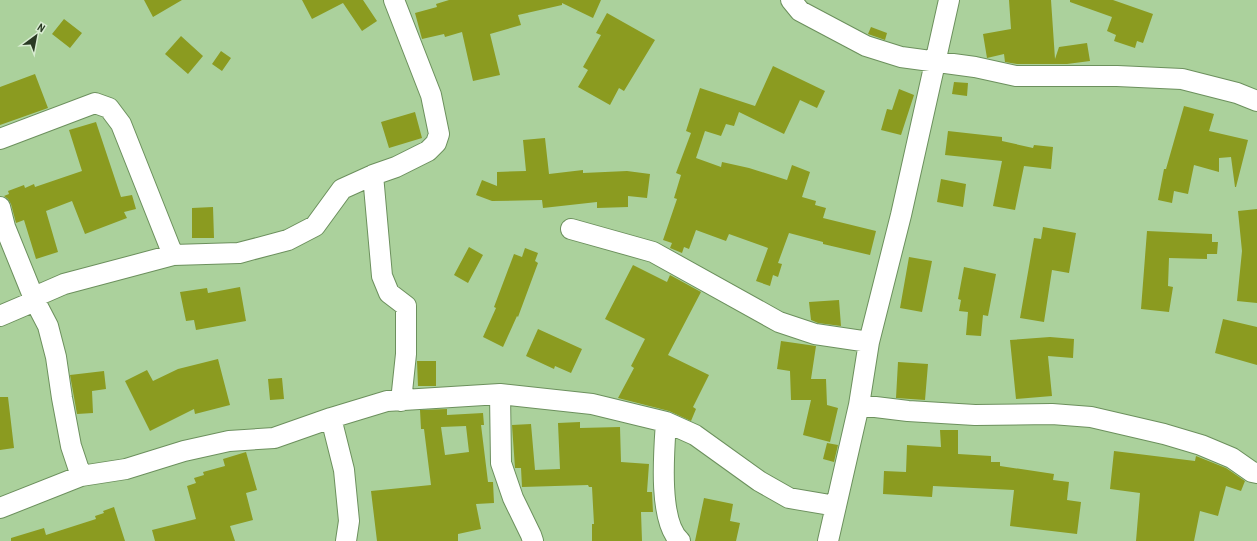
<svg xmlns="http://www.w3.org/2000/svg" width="1257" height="541" font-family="'Archivo Narrow',sans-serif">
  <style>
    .building { fill: #8b9b20; fill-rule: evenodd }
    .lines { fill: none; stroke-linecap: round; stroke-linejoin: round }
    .minor-casing { stroke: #6c905d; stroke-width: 22 }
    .minor { stroke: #fff; stroke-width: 20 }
  </style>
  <rect width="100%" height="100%" fill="#abd19c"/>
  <!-- building -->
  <path class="building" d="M144 0H182L153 17Z
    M302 0H363L377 21 362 31 343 3 312 19Z
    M449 0H601L593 18 562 3V5L518 15 521 25 490 34 500 75 473 81 462 32 445 37 444 34 422 39 415 13 437 7 436 4Z
    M1009 0H1051L1055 59 1059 47 1087 43 1090 61 1067 64H1017L1005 62 1004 54 987 58 983 34 1011 29Z
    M1070 0H1113L1153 14 1143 43 1137 41 1135 48 1114 41 1116 35 1107 31 1112 17 1070 2Z
    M607 13 655 40 624 91 619 88 610 105 578 87 588 70 583 67 601 35 596 33Z
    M64 19 82 33 70 48 52 34Z
    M871 27 887 33 885 40 868 34Z
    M181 36 203 56 188 74 165 54Z
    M221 51 231 58 222 71 212 64Z
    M773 66 825 91 817 108 800 100 784 134 739 112 734 126 726 124 721 136 705 131 696 158 721 167 722 162 749 168 787 180 792 165 810 172 802 197 816 201 815 205 826 208 823 218 876 231 870 255 823 244V242L789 233 778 263 782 264 778 277 773 275 770 286 756 281 768 248 729 234 726 241 696 230 689 249 684 247 682 253 670 248 672 243 663 240 677 199 674 198 681 175 676 173 691 133 686 131 700 88 755 106Z
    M35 74 48 108 0 125V87Z
    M954 82 968 83 967 96 952 94Z
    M899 89 914 95 901 135 881 130 887 109 892 110Z
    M1184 106 1214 114 1209 131 1248 140 1236 187H1235L1231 157 1219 158V172L1194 165 1188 194 1174 191 1172 203 1158 200 1164 169H1166Z
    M415 112 422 138 389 148 381 122Z
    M96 122 121 197 132 195 136 209 124 212 127 218 85 234 72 201 46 211 58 252 36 259 24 220 16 223 11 204 8 199 4 196 9 194 8 191 24 185 25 188 34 184 35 187 82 171 69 130Z
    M948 131 1002 137V141L1033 148 1034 145 1053 147 1051 169 1024 166 1015 210 993 206 1002 161 945 155Z
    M545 138 549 174 583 170V173L627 171 650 174 647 198 628 196V207L597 208V202L543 208 542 200 492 201 476 195 482 180 497 186V172L526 171 523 140Z
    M941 179 966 184 963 207 937 202Z
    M213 207 214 238H192V208Z
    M1257 209V303L1237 301 1242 251 1238 211Z
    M1043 227 1076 233 1069 273 1052 270 1044 322 1020 318 1034 238 1041 239Z
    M1147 231 1212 234V242H1218L1217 254H1207V259L1169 258 1168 286 1173 287 1169 312 1141 309Z
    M469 247 483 255 468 283 454 275Z
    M525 248 538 253 535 261 538 263 518 317 517 316 503 347 483 337 496 308 494 307 514 254 522 257Z
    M909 257 932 261 922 312 900 308Z
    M633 265 667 282 670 275 701 292 668 355 709 375 693 407 696 409 691 421 669 411 618 398 634 368 631 366 645 339 605 319Z
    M964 267 996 274 988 316 983 315 981 336 966 335 968 312 959 311 961 300 958 299Z
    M240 287 246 321 196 330 194 320 186 321 180 292 207 288 208 293Z
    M839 300 841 326 818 323 811 320 809 302Z
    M1223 319 1257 327V365L1215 353Z
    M538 329 582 349 571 373 555 366 554 369 526 356Z
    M1050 337 1074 339 1073 358 1048 356 1052 396 1016 399 1010 340Z
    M781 341 816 346 811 379H826L827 405 838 408 830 442 803 435 811 400H791L790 371 777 369Z
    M218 359 230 405 195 414 194 409 150 431 125 381 147 370 153 381 178 369Z
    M417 361H436V386H418Z
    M898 362 928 364 925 400 896 398Z
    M104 371 106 389 92 391 93 413 77 414 70 375Z
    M282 378 284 399 270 400 268 379Z
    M0 397H8L14 448 0 450Z
    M447 409V415L483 413 484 425H481L488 482H493L494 503 476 504 481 529 458 534V541H377L371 491 431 485 424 429H421L420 410ZM466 426 469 452 445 455 441 427Z
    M580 422V428L620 427 621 462 649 464 647 492H652L653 512H641L642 541H592V524H594L592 487H589L588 485 522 487 521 468H515L512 425 531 424 535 470 560 469 558 423Z
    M940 430H958V454L991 456V462H1000V466L1054 474 1053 480 1069 482 1067 500 1081 502 1077 534 1010 526 1014 490 933 486 932 497 883 494 884 471 906 472 907 445 941 447Z
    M827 443 838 445 834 462 823 459Z
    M1114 451 1195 461 1196 456 1226 468 1245 481 1241 491 1226 486 1218 516 1200 511 1194 541H1136L1140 493 1110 489Z
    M246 452 257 490 246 493 253 520 230 526 235 541H155L152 530 196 519 187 486 196 483 194 478 204 475 203 472 225 466 223 459Z
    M704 498 733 504 730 521 740 523 736 541H695Z
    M114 507 125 541H11V538L44 528 46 535 96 519 95 516 104 513 103 511Z"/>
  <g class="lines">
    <!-- minor casing -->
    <g class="minor-casing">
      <path id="minor" d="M791 0 800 11 866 46 901 57 975 67 1016 76H1117L1182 79 1237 93 1257 101
        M0 139 95 103 109 108 121 124 173 255
        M373 175 382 276 389 293 406 306V354L401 401
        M0 207 5 227 35 301 48 326 56 357 62 398 71 446 81 476
        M571 229 653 252 779 322 815 334 869 342
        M0 316 35 301 41 294 64 284 173 255 239 253 288 240 315 226 342 189 373 175 396 167 428 151 436 143 439 134 431 95 394 0
        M500 394 501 463 513 498 531 535 533 541
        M859 405 908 411 975 415 1052 414 1091 417 1164 434 1201 445 1232 458 1252 472 1257 473
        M331 418 344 470 349 521 346 541
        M666 422 695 435 759 481 789 498 836 506
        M0 508 81 476 126 469 184 451 229 441 274 438 331 418 387 401 500 394 592 404 666 422C664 451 658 521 680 541
        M828 541 859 405 869 342 901 215 949 0"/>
    </g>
    <!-- minor -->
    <use href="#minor" class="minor"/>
  </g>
  <!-- north arrow -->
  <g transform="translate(36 36) rotate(32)" stroke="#d8ecd1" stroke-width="3" paint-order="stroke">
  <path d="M0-3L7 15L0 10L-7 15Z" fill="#293923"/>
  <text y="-6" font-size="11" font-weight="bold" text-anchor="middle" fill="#293923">N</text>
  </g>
</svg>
